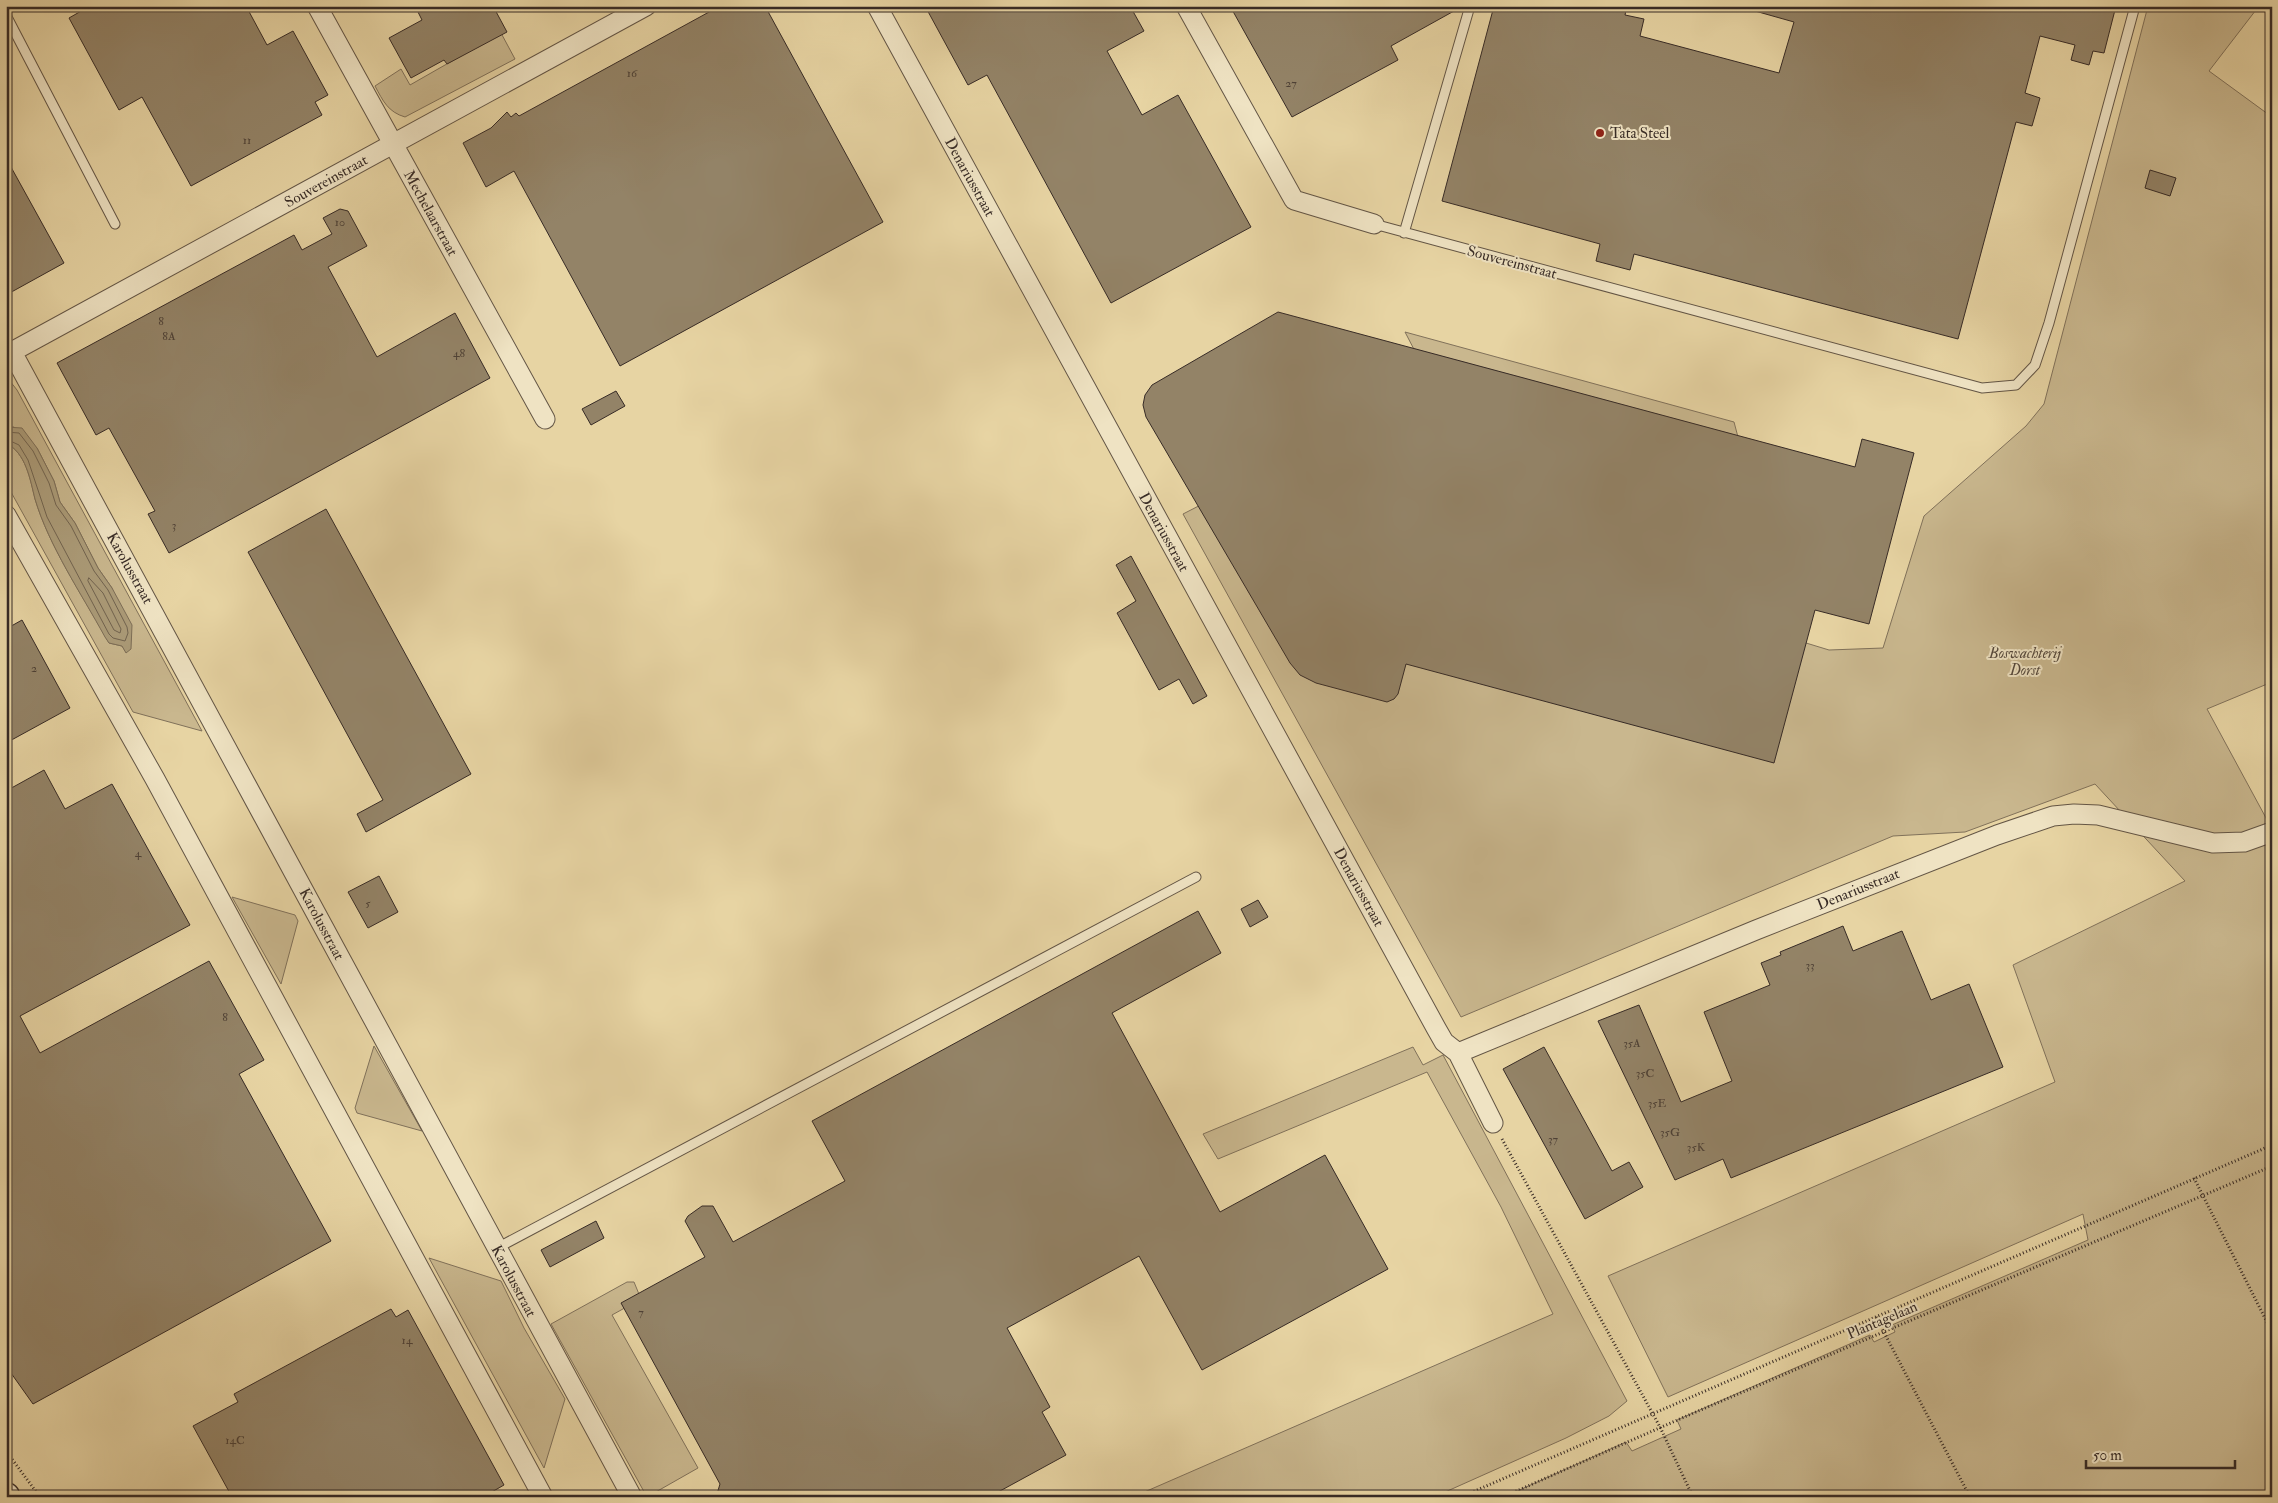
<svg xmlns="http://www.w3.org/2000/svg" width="2278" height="1503" font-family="'IM FELL Double Pica',serif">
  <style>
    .green { fill: #c9b78e; stroke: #80715a }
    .water { fill: #ab9b78; stroke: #7d6e57 }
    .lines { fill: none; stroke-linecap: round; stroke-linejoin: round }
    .shore { stroke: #71634f; stroke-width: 1 }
    .building { fill: #938367; stroke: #372b26 }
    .lane-casing { stroke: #635545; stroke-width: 11 }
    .street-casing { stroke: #635545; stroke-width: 21 }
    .secondary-casing { stroke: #372b26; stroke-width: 29 }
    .path { stroke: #372b26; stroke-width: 3; stroke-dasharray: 1 2.5; stroke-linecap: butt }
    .lane { stroke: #efe3c3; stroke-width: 9 }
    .street { stroke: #efe3c3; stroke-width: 19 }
    .secondary { stroke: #efe3c3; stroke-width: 26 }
    .poi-dot { fill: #8f2418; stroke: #efe3c3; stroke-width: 2 }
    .labels { text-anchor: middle; stroke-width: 4; stroke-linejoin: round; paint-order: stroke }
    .number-label { font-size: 12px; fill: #4e4136 }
    .poi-label { font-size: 15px; fill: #372b26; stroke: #efe3c3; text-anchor: start }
    .street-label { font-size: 15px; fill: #372b26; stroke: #efe3c3 }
    .park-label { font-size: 15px; font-style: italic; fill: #54473b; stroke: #efe3c3 }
  </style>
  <rect width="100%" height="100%" fill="#e7d4a3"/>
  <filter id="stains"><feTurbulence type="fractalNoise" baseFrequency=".004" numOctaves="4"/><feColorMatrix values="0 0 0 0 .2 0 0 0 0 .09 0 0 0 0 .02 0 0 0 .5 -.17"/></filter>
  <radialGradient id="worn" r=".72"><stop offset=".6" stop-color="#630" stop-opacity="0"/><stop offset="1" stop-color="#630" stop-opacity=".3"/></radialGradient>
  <!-- green -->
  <path class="green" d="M2148 6H2259L2209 71 2272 117V682L2207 709 2272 829V1497H1504L1626 1442 1632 1451 1681 1429 1677 1420 1870 1335 1874 1342 1895 1332 1892 1325 2088 1240 2083 1214 1668 1397 1608 1276 2055 1082 2013 965 2185 881 2095 784 1965 832 1893 836 1461 1017 1183 514 1433 386 1405 332 1734 422 1767 546 1770 632 1829 650 1883 648 1924 516 2026 426 2044 404Z
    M501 33 515 59 405 117C388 112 383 101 375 86L401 69 410 85Z
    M6 376 17 390 202 731 133 712 6 483V443C26 453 30 479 35 499 49 546 81 593 105 636L109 643 122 646 126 652 131 640 112 588 98 568 75 523 60 502 54 481 37 448 14 427H6Z
    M232 897 295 915 298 921 281 984Z
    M374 1046 422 1131 357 1113 355 1108Z
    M1413 1047 1423 1065 1443 1055 1627 1401 1609 1416 1566 1438 1434 1497H1133L1553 1314 1501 1207 1427 1072 1218 1159 1203 1134Z
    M429 1258 501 1281 524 1328 565 1399 544 1468Z
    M627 1282H634L641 1299 612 1315 698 1468 647 1497 551 1324Z"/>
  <!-- water -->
  <path class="water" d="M6 427 22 428 37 448 54 481 60 502 75 523 98 568 112 588 132 625 131 649 126 653 122 646 109 643 105 637C81 593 49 546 35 499 30 479 26 453 6 443Z"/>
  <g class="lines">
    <!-- shore -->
    <path class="shore" d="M6 432 19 433 33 451 49 483 56 505 71 526 94 571 108 590 127 627 128 633 125 641 113 638 109 634 47 517 28 460 19 445 6 439
      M89 578 103 593 121 629 120 633 114 630 88 581Z"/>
  </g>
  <!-- building -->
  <path class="building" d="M90 6H246L267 45 293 31 328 95 315 102 322 115 191 186 142 97 119 110 69 18Z
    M415 6H493L507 32 447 64 444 60 411 78 389 38 422 20Z
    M720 6H765L883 222 620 366 514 171 486 187 463 143 491 128 507 112 511 117 516 113 519 116Z
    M925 6H1130L1144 31 1107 51 1142 115 1178 95 1251 227 1111 303 987 75 968 85Z
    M1230 6H1463L1391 46 1398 60 1292 117Z
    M1494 6H1627L1625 15 1644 19 1640 36 1779 73 1794 22 1755 11 1756 6H2116L2104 53 2093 51 2089 65 2071 60 2075 45 2040 36 2025 93 2040 98 2032 126 2016 122 1958 339 1634 254 1630 270 1596 261 1600 244 1442 201Z
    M6 158 64 263 6 295Z
    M2150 170 2176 178 2170 196 2145 188Z
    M340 209 348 211 367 246 328 267 377 357 455 313 490 378 169 553 148 514 155 511 109 428 96 435 57 363 294 235 302 250 332 234 323 218Z
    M1278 312 1855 467 1862 439 1914 453 1869 624 1815 610 1774 763 1406 664 1398 694 1394 699 1387 702 1316 683 1300 675 1290 663 1146 417 1143 405 1145 395 1152 385Z
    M616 391 625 406 591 425 582 409Z
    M326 509 471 774 366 832 357 814 383 800 248 552Z
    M1131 556 1207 696 1193 704 1179 679 1159 690 1117 613 1136 601 1116 565Z
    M22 620 70 708 6 743V629Z
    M44 770 65 809 112 784 190 925 20 1016 40 1053 209 961 264 1060 239 1074 331 1241 33 1404 6 1366V791Z
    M379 876 398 912 368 928 348 892Z
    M1258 900 1268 917 1250 927 1241 909Z
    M1198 911 1221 953 1112 1013 1220 1212 1325 1155 1388 1269 1202 1370 1139 1256 1007 1328 1050 1407 1042 1412 1066 1455 989 1497H716L720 1484 621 1303 705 1257 685 1221 688 1216 702 1206H713L733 1242 845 1181 812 1121Z
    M1843 926 1853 951 1902 931 1931 1000 1969 984 2003 1067 1731 1178 1723 1159 1675 1180 1598 1021 1639 1005 1681 1102 1732 1081 1704 1012 1770 985 1761 963 1781 955 1780 952Z
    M1544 1047 1612 1171 1629 1162 1643 1187 1585 1219 1503 1069Z
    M596 1221 604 1238 550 1267 541 1250Z
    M391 1309 396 1317 408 1310 504 1485 483 1497H232L193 1426 238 1402 234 1394Z"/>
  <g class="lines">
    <!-- lane casing -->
    <g class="lane-casing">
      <path id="lane" d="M6 15 115 224
        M1374 224 1982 388 2016 385 2035 365 2049 323 2135 6
        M1404 233 1470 6
        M497 1248 1196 877"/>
    </g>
    <!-- street casing -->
    <g class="street-casing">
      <path id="street" d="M317 6 545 419
        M877 6 1436 1028 1444 1042 1458 1053 1493 1123
        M1186 6 1294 200 1374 224
        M12 352 632 1497
        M6 355 646 6
        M6 515 155 779 543 1497
        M1458 1053 1756 930 1997 835 2053 816 2074 814 2098 815 2213 843 2244 842 2272 832"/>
    </g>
    <!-- secondary casing -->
    <g class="secondary-casing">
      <path id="secondary" d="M6 1496V1497"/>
    </g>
    <!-- path -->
    <path class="path" d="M1502 1139 1660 1427 1693 1497
      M2194 1178 2272 1332
      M1876 1317 1970 1497
      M6 1451 40 1497
      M1461 1497 2272 1145
      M1503 1497 1682 1418 2272 1166"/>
    <!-- lane -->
    <use href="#lane" class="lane"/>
    <!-- street -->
    <use href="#street" class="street"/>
    <!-- secondary -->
    <use href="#secondary" class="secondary"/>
  </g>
  <!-- markers -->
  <circle class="poi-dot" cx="1600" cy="133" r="5"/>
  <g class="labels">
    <!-- number labels -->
    <g class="number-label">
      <text x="632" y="77">16</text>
      <text x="1291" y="87">27</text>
      <text x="247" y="144">11</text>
      <text x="340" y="226">10</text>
      <text x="161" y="325">8</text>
      <text x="169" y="340">8A</text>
      <text x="459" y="357">48</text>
      <text x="174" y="529">3</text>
      <text x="34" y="672">2</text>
      <text x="138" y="857">4</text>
      <text x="368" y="907">5</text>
      <text x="1810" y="969">33</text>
      <text x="225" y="1021">8</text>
      <text x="1632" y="1047">35A</text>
      <text x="1645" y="1077">35C</text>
      <text x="1657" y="1107">35E</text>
      <text x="1670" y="1136">35G</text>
      <text x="1553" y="1143">37</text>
      <text x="1696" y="1151">35K</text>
      <text x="641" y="1316">7</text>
      <text x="407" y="1344">14</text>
      <text x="235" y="1444">14C</text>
    </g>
    <!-- poi labels -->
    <g class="poi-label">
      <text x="1610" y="138">Tata Steel</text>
    </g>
    <!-- street labels -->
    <g class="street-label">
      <text transform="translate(970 177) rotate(61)" y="5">Denariusstraat</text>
      <text transform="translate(326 181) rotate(-29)" y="5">Souvereinstraat</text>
      <text transform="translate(431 213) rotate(61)" y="5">Mechelaarstraat</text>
      <text transform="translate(1512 262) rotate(15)" y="5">Souvereinstraat</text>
      <text transform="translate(1164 532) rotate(61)" y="5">Denariusstraat</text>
      <text transform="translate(130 568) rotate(61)" y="5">Karolusstraat</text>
      <text transform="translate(1359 887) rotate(61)" y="5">Denariusstraat</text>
      <text transform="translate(1858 889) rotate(-22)" y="5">Denariusstraat</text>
      <text transform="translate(322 924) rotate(62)" y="5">Karolusstraat</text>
      <text transform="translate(514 1281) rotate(62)" y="5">Karolusstraat</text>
      <text transform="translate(1882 1320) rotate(-23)" y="5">Plantagelaan</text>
    </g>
    <!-- park labels -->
    <g class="park-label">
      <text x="2025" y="658">Boswachterij<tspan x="2025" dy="17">Dorst</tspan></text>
    </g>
  </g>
  <!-- margin -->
  <rect width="2278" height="1503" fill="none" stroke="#e7d4a3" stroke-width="25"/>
  <rect x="8" y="8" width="2263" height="1488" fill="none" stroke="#372b26" stroke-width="2.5"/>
  <rect x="12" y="12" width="2253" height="1478" fill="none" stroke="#372b26"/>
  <!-- scale -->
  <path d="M2086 1460v8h149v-8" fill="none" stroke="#372b26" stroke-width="2.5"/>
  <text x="2093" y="1460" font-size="15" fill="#372b26" stroke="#efe3c3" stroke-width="4" paint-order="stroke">50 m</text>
  <rect width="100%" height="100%" filter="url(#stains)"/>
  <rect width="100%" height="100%" fill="url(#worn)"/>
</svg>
